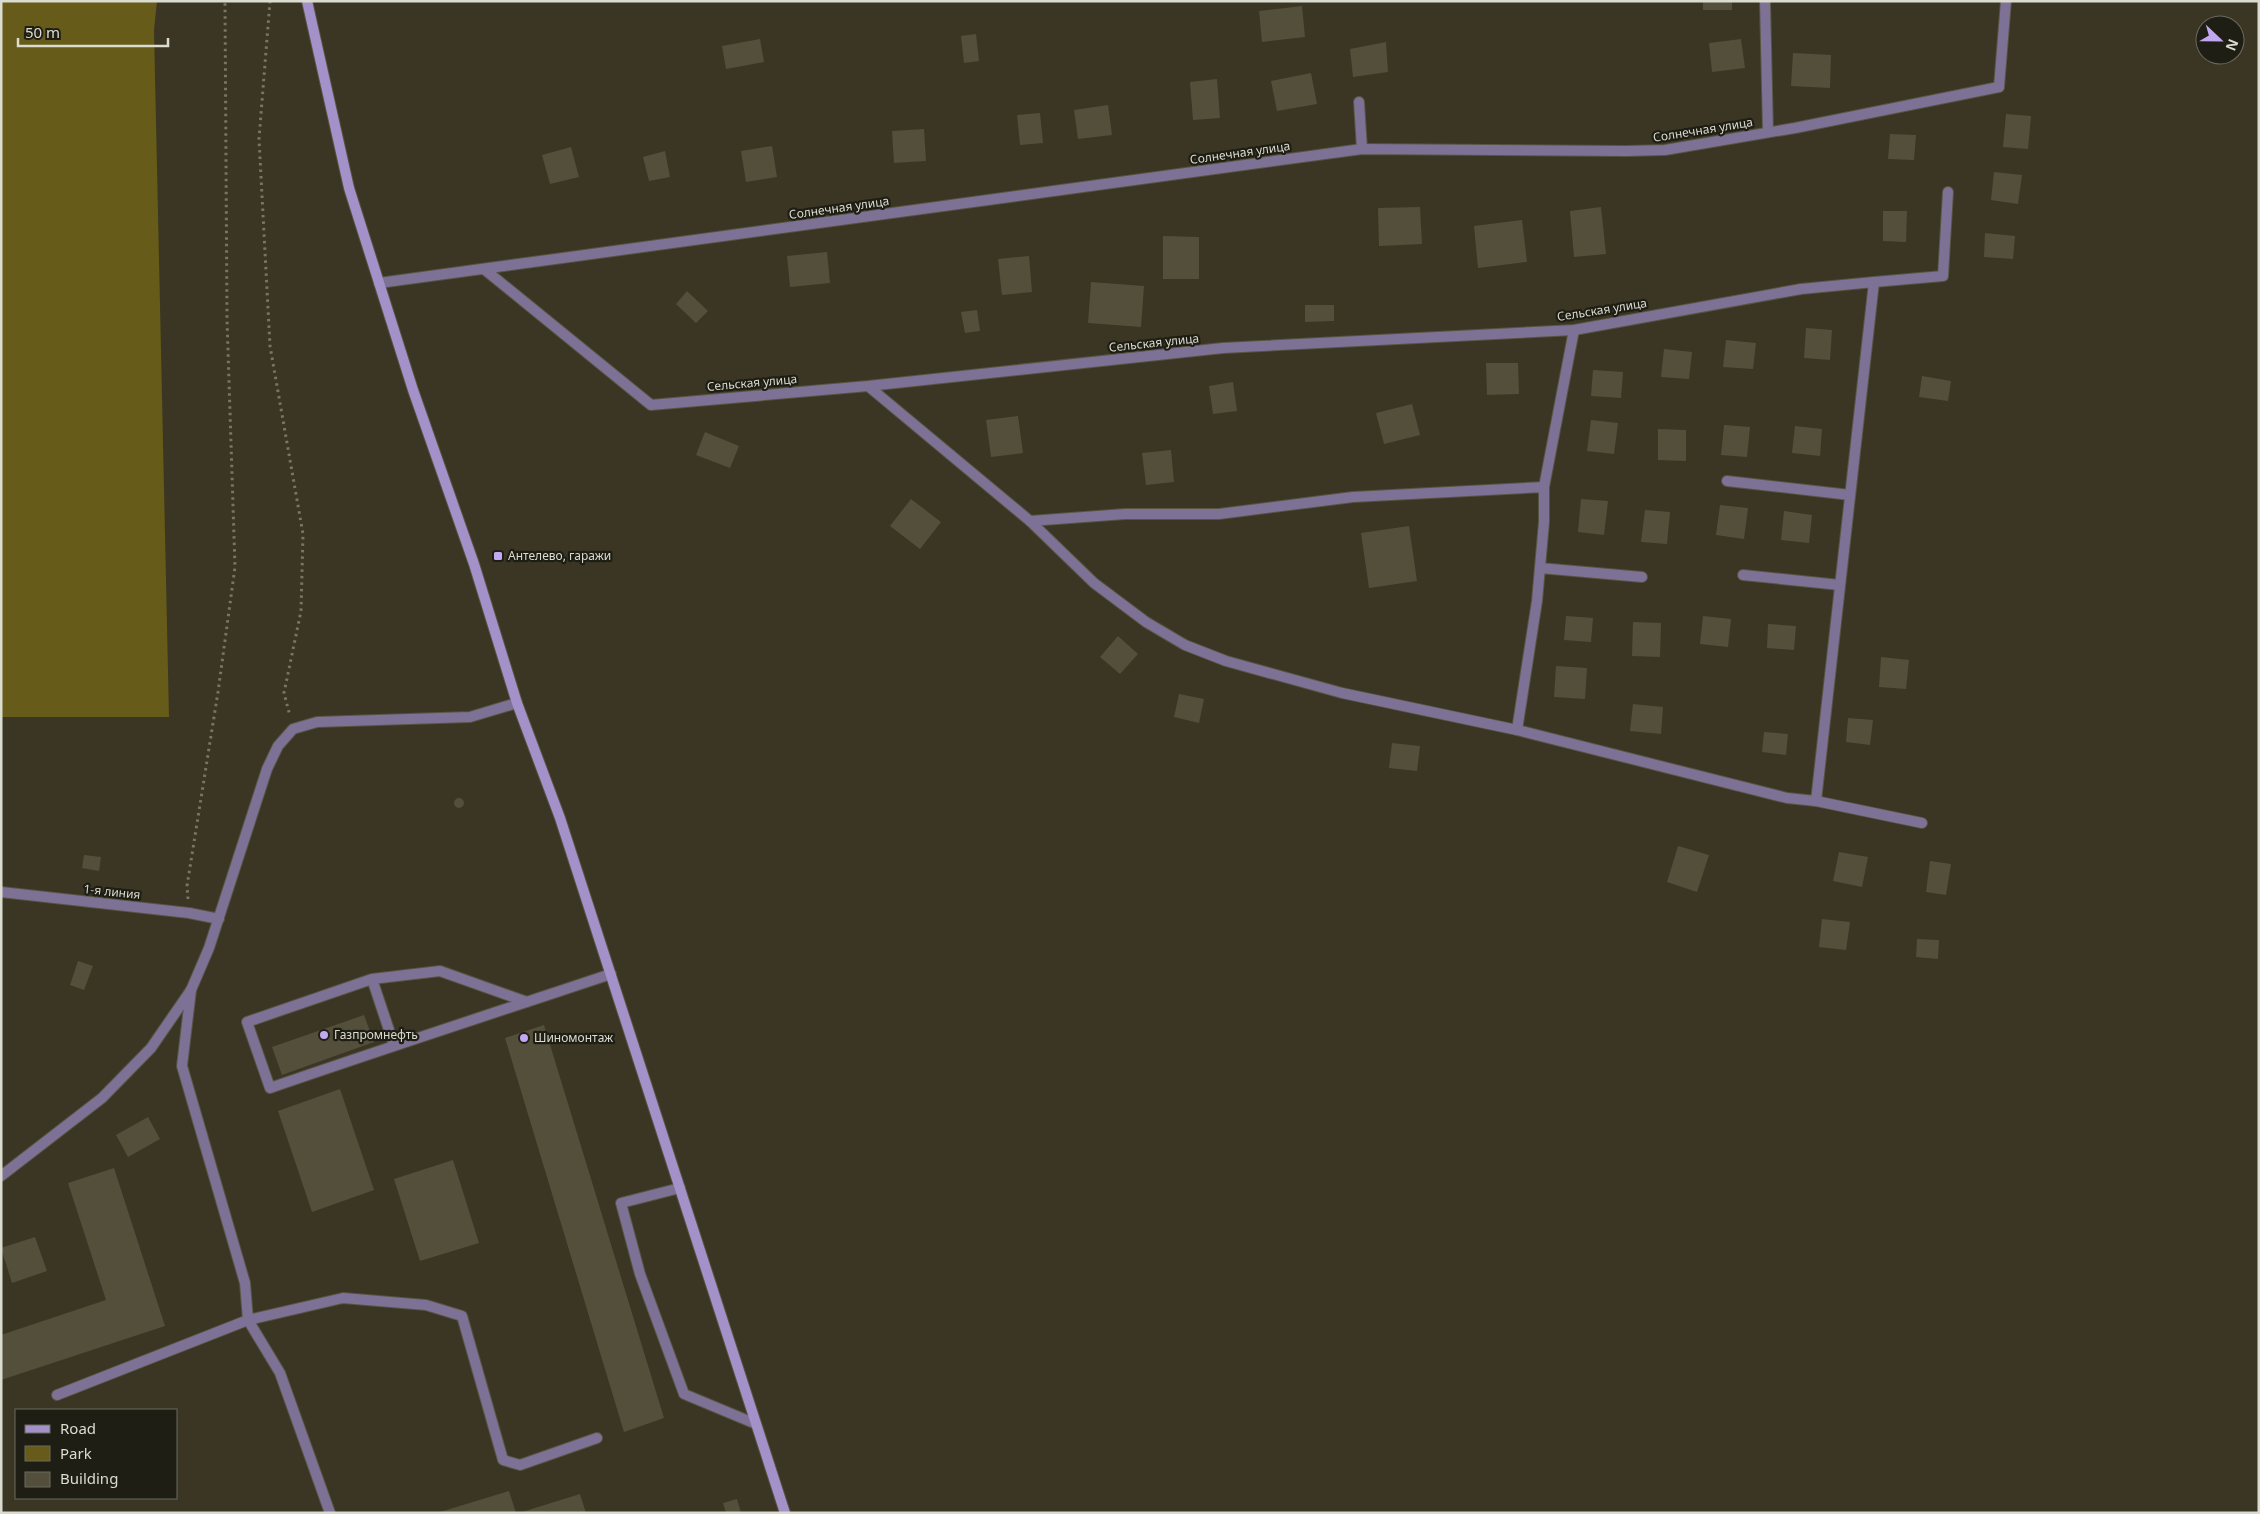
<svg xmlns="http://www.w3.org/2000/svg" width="2260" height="1514" font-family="'Noto Sans',sans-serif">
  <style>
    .green { fill: #665b18 }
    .building { fill: #534f3b }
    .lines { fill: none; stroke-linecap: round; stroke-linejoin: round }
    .service-casing { stroke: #575442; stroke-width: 12 }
    .minor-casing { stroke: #575442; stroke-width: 12 }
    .secondary-casing { stroke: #575442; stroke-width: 12 }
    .path { stroke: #777564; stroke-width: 3; stroke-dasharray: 2.5 4; stroke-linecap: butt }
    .service { stroke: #7d7195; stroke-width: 10 }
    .minor { stroke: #7d7195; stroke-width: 10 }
    .secondary { stroke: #a591ca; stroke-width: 10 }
    .poi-dot { fill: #c2a7f2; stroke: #1f1e15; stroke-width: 2 }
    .labels { text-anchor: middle; stroke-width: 4.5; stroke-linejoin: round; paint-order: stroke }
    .street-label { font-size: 12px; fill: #dcdbcf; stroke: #1f1e15 }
    .poi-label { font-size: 12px; fill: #dcdbcf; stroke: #1f1e15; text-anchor: start }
  </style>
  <rect width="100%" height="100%" fill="#3a3623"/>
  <!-- green -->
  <path class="green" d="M1 1H157L154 30 169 717H1Z"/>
  <!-- building -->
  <path class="building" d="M1703 1H1732V10H1703Z
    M1302 6 1305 37 1262 42 1259 11Z
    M976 34 979 61 964 63 961 36Z
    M760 39 764 62 726 69 722 46Z
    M1741 39 1745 68 1712 72 1709 43Z
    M1386 42 1388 72 1353 77 1350 49Z
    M1793 53 1831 55 1830 88 1791 86Z
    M1311 73 1317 104 1277 111 1271 81Z
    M1217 79 1220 118 1193 120 1190 82Z
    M1108 105 1112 135 1078 139 1074 110Z
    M1040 113 1043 143 1020 145 1017 115Z
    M2006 114 2031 116 2028 149 2003 147Z
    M924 129 926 161 894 163 892 131Z
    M1890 134 1916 135 1914 160 1888 159Z
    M772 146 777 177 746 182 741 151Z
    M571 147 579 177 550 184 542 155Z
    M665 151 670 177 649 181 643 157Z
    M1994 172 2022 175 2018 204 1991 200Z
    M1420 207 1422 244 1379 246 1378 208Z
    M1601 207 1606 254 1574 257 1570 211Z
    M1883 211H1907L1906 242 1883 241Z
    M1522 220 1527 262 1478 268 1474 226Z
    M1985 233 2015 236 2013 259 1984 257Z
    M1163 236 1199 237V279H1163Z
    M827 252 830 283 790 287 787 256Z
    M1029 256 1032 292 1002 295 998 259Z
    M1091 282 1144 286 1141 327 1088 323Z
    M687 291 708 311 696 323 676 304Z
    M1305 305H1334V321L1305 322Z
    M977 310 980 331 965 333 961 312Z
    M1806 328 1832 330 1830 360 1804 358Z
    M1726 340 1756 343 1753 369 1723 367Z
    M1664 349 1692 352 1689 379 1661 377Z
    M1486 363H1518L1519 394 1487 395Z
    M1593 370 1623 372 1621 398 1591 396Z
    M1922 376 1951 381 1948 401 1919 397Z
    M1233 382 1237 411 1213 414 1209 386Z
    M1412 404 1420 435 1384 444 1376 413Z
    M1018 416 1023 453 991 457 986 420Z
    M1591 420 1618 423 1614 454 1587 451Z
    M1724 425 1750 427 1747 457 1721 455Z
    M1795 426 1822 429 1820 456 1792 453Z
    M1658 429 1686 430V461L1658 460Z
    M705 432 739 446 730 468 696 455Z
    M1171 450 1174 482 1146 485 1142 453Z
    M911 499 941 522 920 549 890 526Z
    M1581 499 1608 501 1604 535 1578 532Z
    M1720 505 1748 508 1744 539 1716 535Z
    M1645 510 1670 512 1667 544 1641 542Z
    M1784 511 1812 515 1809 543 1781 540Z
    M1409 526 1417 581 1369 588 1361 533Z
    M1566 616 1593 618 1591 642 1564 640Z
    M1703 616 1731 619 1728 647 1700 644Z
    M1633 622 1661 623 1660 657 1632 656Z
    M1768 624 1796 626 1794 650 1767 648Z
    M1118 636 1138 654 1120 674 1100 657Z
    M1881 657 1909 660 1906 689 1879 687Z
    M1556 666 1587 668 1585 699 1554 697Z
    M1179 694 1204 699 1199 723 1174 717Z
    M1633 704 1663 707 1661 734 1630 731Z
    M1848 718 1873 720 1870 745 1846 742Z
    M1764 732 1788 734 1786 755 1762 752Z
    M1392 743 1420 746 1417 771 1389 768Z
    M454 803a5 5 0 1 1 10 0a5 5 0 1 1-10 0Z
    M1678 846 1709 855 1697 892 1667 882Z
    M1839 852 1868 857 1862 887 1833 881Z
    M84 855 101 857 99 871 82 868Z
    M1930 861 1951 864 1946 895 1926 892Z
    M1822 919 1850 922 1846 950 1819 947Z
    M1917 939 1939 940 1938 959 1916 957Z
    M78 961 93 966 84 990 70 985Z
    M364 1015 374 1042 282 1075 272 1047Z
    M544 1025 664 1418 624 1432 505 1038Z
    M340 1089 374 1190 312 1212 278 1111Z
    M148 1117 160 1139 128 1157 116 1135Z
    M453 1160 479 1243 420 1261 394 1179Z
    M114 1168 165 1326 1 1380V1335L106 1300 68 1183Z
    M35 1237 47 1271 12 1283 1 1248Z
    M509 1491 516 1513H440V1512Z
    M580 1494 586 1513H522V1512Z
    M737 1499 741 1513H726L723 1503Z"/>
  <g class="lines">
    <!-- service casing -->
    <g class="service-casing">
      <path id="service" d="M1765 1 1768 132
        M1999 87 2006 1
        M1359 102 1362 149
        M1874 282 1943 276 1948 192
        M1727 481 1850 495
        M1030 521 1125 514H1219L1353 497 1544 487
        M1540 568 1642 577
        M1743 575 1840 585
        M1517 730 1537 601 1544 522V487L1574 330
        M1816 801 1922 823
        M372 979 394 1045
        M191 990 182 1066 245 1283 248 1320 280 1373 330 1513
        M527 1002 440 971 372 979 247 1022 270 1088C383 1049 497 1012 611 974
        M680 1188 621 1203 640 1274 684 1394 756 1424
        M57 1395 248 1320 343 1298 426 1305 462 1316 503 1460 520 1465 597 1438"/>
    </g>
    <!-- minor casing -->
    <g class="minor-casing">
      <path id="minor" d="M484 269 651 405 868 386 1223 348 1574 330 1801 289 1874 282 1816 801 1787 798 1517 730 1342 693 1226 661 1185 645 1146 622 1094 583 1030 521 868 386
        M379 283 1362 149 1627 151 1665 150 1795 128 1999 87
        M1 892 189 913 219 919
        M1 1176 102 1098 151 1048 191 990 209 948 267 769 278 746 293 729 317 722 470 717 517 703"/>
    </g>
    <!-- secondary casing -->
    <g class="secondary-casing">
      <path id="secondary" d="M307 1 349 188 413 390 474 564 517 703 560 818 785 1513"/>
    </g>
    <!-- path -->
    <path class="path" d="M270 1 259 139 270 346 303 534 301 611 284 693 290 716
      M188 899 187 886 218 692 235 567 227 319 225 1"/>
    <!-- service -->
    <use href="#service" class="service"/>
    <!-- minor -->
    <use href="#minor" class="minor"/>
    <!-- secondary -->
    <use href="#secondary" class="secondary"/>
  </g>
  <!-- markers -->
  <g class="poi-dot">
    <rect x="493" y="551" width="10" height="10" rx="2.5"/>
    <circle cx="324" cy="1035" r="5"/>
    <circle cx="524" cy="1038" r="5"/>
  </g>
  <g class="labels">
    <!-- street labels -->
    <g class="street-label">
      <text transform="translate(1703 130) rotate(-9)" y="4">Солнечная улица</text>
      <text transform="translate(1240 153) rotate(-8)" y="4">Солнечная улица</text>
      <text transform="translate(839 208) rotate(-8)" y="4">Солнечная улица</text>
      <text transform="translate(1602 310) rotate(-9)" y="4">Сельская улица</text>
      <text transform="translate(1154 343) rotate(-6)" y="4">Сельская улица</text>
      <text transform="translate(752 383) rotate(-5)" y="4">Сельская улица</text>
      <text transform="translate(112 892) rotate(6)" y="4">1-я линия</text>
    </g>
    <!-- poi labels -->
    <g class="poi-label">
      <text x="508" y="560">Антелево, гаражи</text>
      <text x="334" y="1039">Газпромнефть</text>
      <text x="534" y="1042">Шиномонтаж</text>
    </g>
  </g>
  <!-- border -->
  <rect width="2260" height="1514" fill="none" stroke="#dcdbcf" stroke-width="5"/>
  <!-- legend -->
  <rect x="15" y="1409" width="162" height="90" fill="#1f1e15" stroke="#6b6a5f"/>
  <rect x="25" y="1425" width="25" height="8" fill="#a591ca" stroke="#6b6a5f"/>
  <text x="60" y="1434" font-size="15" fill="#dcdbcf">Road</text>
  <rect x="25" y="1446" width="25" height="15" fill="#665b18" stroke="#6b6a5f"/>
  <text x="60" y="1459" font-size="15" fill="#dcdbcf">Park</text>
  <rect x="25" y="1472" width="25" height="15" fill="#534f3b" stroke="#6b6a5f"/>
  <text x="60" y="1484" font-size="15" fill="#dcdbcf">Building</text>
  <!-- north arrow -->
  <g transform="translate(2220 40) rotate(112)"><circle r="24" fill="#1f1e15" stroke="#6b6a5f"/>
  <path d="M0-4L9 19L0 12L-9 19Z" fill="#c2a7f2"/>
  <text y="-8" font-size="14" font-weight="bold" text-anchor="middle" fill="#dcdbcf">N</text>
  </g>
  <!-- scale -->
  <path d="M18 38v8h150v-8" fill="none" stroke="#dcdbcf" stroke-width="2.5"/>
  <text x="25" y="38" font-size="15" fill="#dcdbcf" stroke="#1f1e15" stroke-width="4" paint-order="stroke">50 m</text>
</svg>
